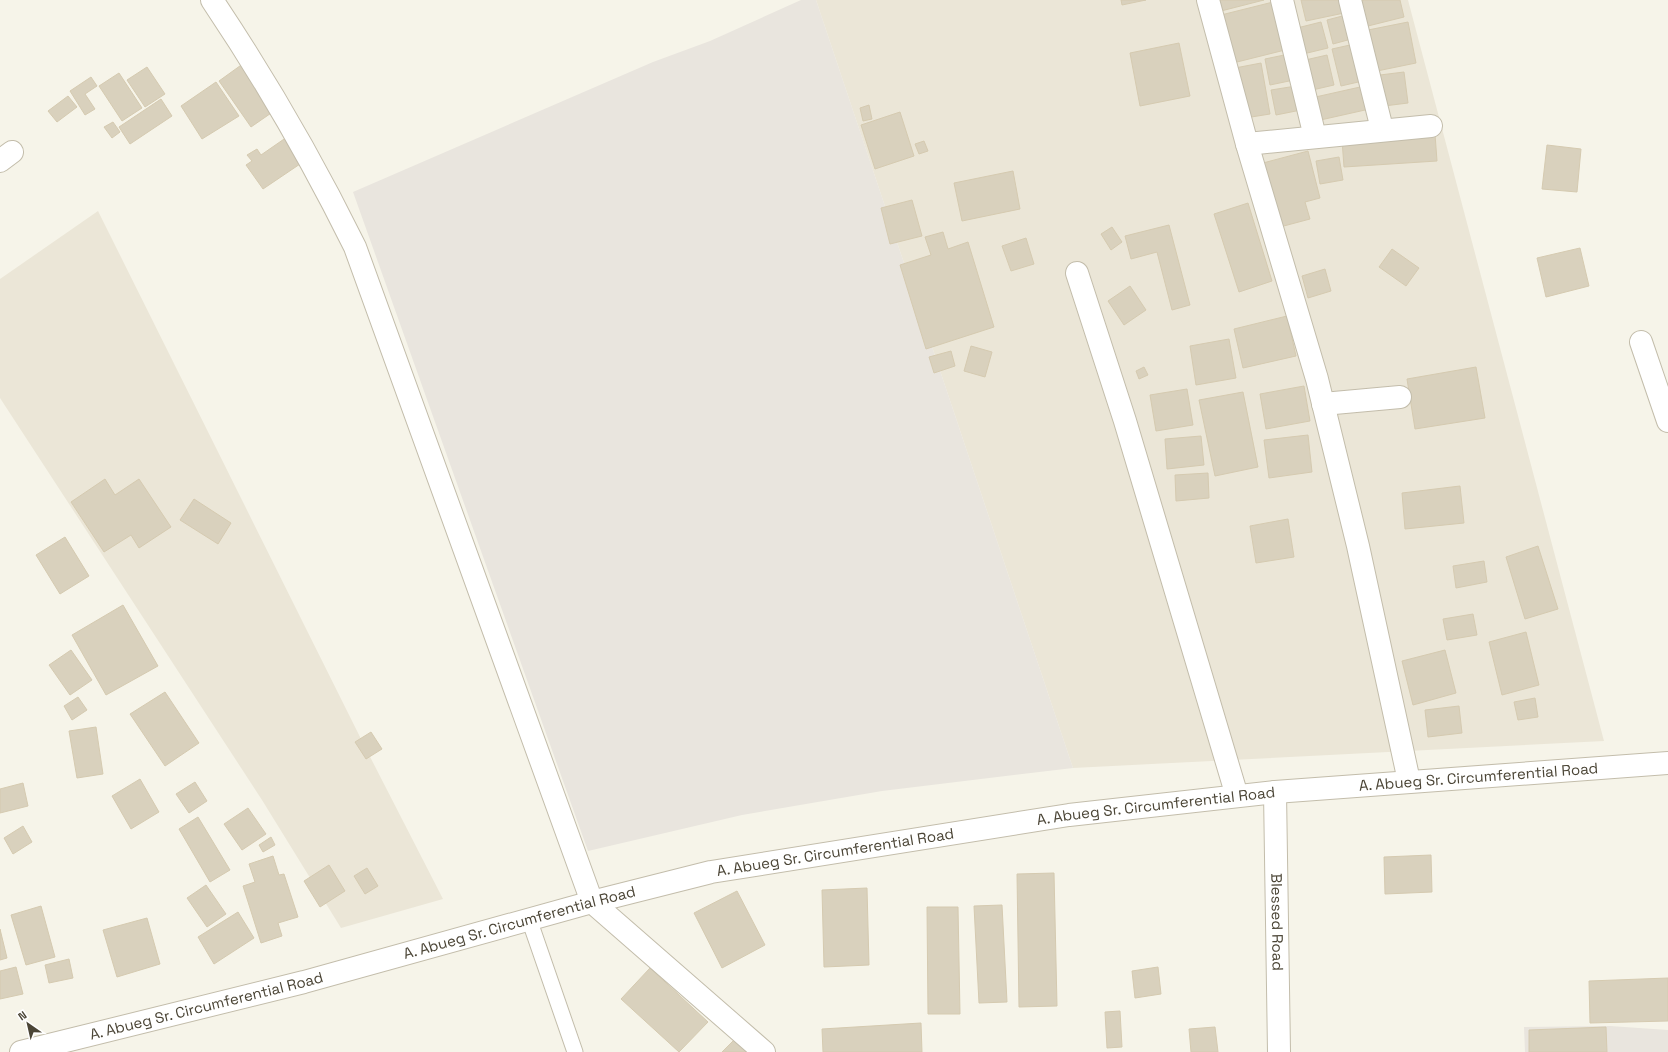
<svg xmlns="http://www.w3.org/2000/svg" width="1668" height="1052" font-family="'Space Grotesk',sans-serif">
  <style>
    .residential { fill: #ebe6d7 }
    .industrial { fill: #e9e5de }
    .building { fill: #d9d1bd; stroke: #d5cab0 }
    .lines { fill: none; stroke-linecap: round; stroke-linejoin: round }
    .service-casing { stroke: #c3bdab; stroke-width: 17 }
    .minor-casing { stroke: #c3bdab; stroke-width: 24 }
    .tertiary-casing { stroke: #c3bdab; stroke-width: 24 }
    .service { stroke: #fff; stroke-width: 15 }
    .minor { stroke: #fff; stroke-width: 22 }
    .tertiary { stroke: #fff; stroke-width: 22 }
    .labels { text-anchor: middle; stroke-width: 4; stroke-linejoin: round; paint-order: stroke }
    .street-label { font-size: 15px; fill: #4b4536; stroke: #fff }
  </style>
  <rect width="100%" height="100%" fill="#f6f4e9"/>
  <!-- residential -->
  <path class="residential" d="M816 0H1408L1604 741 1073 768Z
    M98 211 364 745 443 899 341 928 262 800 0 398V279Z"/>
  <!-- industrial -->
  <path class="industrial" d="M801 0H816L1073 768 882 791 742 815 588 851 353 192 653 62 710 41Z
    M1610 1026 1668 1030V1052H1525L1524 1027Z"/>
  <!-- building -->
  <path class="building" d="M1121 0H1146L1122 5Z
    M1218 0H1264L1221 11Z
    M1301 0H1346L1349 12 1306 21Z
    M1365 0H1400L1404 17 1364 27 1358 2Z
    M1273 2 1285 50 1233 63 1221 15Z
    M1350 14 1355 38 1333 44 1327 20Z
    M1321 22 1328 48 1299 55 1293 29Z
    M1408 22 1416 63 1377 71 1368 30Z
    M1179 43 1190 96 1140 106 1130 53Z
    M1359 43 1367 80 1341 86 1332 49Z
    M1289 54 1294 80 1270 85 1265 59Z
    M1327 55 1334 85 1308 91 1301 61Z
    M244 63 277 109 251 127 219 81Z
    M1261 63 1270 114 1245 118 1235 68Z
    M147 67 165 94 145 107 127 80Z
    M1404 72 1408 103 1384 106 1380 75Z
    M119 73 142 108 122 121 99 86Z
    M91 77 97 86 85 94 95 109 85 115 70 91Z
    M216 82 239 116 202 139 181 106Z
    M1369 85 1374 108 1316 121 1311 98Z
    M1296 86 1301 110 1276 115 1271 90Z
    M68 96 77 107 57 122 48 111Z
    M161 99 172 116 130 144 119 127Z
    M869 105 872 119 863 121 860 108Z
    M900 112 914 156 875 169 861 125Z
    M113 122 120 132 112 138 104 127Z
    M1435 134 1437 161 1344 167 1342 140Z
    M287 137 303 162 263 189 246 165 252 161 247 155 257 149 261 155Z
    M924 141 928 151 919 154 915 144Z
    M1547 145 1581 149 1577 192 1542 189Z
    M1308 151 1320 198 1305 202 1310 219 1280 227 1263 163Z
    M1339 157 1343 180 1320 184 1316 161Z
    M1013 171 1020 209 962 221 954 183Z
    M912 200 922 236 890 244 881 208Z
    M1248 203 1272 281 1239 292 1214 214Z
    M1169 225 1190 305 1172 310 1157 252 1131 259 1125 236Z
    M1112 227 1122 242 1111 250 1101 234Z
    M943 232 948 249 968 242 994 327 926 349 900 265 931 255 925 237Z
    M1026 238 1034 264 1011 271 1002 246Z
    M1580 248 1589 286 1546 297 1537 258Z
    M1392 249 1419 268 1406 286 1379 267Z
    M1325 269 1331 291 1308 298 1302 276Z
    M1130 286 1146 310 1124 325 1108 301Z
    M1287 316 1296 356 1243 368 1234 329Z
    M1229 339 1236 378 1196 385 1190 346Z
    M971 346 992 352 985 377 964 371Z
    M951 351 955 366 934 373 929 357Z
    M1144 367 1148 375 1139 379 1136 371Z
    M1476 367 1485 418 1415 429 1407 379Z
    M1304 386 1310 421 1266 429 1260 394Z
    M1187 389 1193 425 1156 431 1150 395Z
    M1243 392 1258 467 1215 476 1199 400Z
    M1308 435 1312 472 1269 478 1264 440Z
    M1201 436 1204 465 1167 469 1165 439Z
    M1208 473 1209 498 1176 501 1175 475Z
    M105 479 115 495 139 479 171 527 139 548 131 535 104 552 71 502Z
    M1460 486 1464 523 1405 529 1402 493Z
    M194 499 231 523 218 544 180 520Z
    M1288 519 1294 557 1256 563 1250 526Z
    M65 537 89 576 60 594 36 555Z
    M1538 546 1558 609 1525 619 1506 557Z
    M1484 561 1487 582 1456 588 1453 566Z
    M123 605 158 666 106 695 72 635Z
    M1473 614 1477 635 1447 640 1443 619Z
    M1526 632 1539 685 1502 695 1489 642Z
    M71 650 92 680 70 695 49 665Z
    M1445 650 1456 693 1413 705 1402 661Z
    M165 692 199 743 165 766 130 714Z
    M78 697 87 710 72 720 64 706Z
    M1535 698 1538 717 1518 720 1514 702Z
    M1459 706 1462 733 1428 737 1425 710Z
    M96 727 103 774 77 778 69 731Z
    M371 732 382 749 366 759 355 742Z
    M140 779 159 812 131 829 112 796Z
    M195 782 207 801 189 813 176 794Z
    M23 783 28 806 0 813V789Z
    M248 808 266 834 242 850 224 824Z
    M198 817 230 870 210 882 179 829Z
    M23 826 32 842 13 854 4 838Z
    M271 837 275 845 263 852 259 845Z
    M1431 855 1432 892 1385 894 1384 857Z
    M273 856 279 875 284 874 298 917 278 923 282 936 261 943 243 886 255 882 249 864Z
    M329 865 345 891 320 907 304 881Z
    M367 868 378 886 365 894 354 876Z
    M1054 873 1057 1006 1019 1007 1017 874Z
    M206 885 226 914 207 927 187 898Z
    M867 888 869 965 824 967 822 890Z
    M737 891 765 945 722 968 694 913Z
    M1002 905 1007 1002 979 1003 974 906Z
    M41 906 55 957 26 965 11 915Z
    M927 907H958L960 1014H928Z
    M238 912 254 938 214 964 198 937Z
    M147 918 160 964 117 977 103 930Z
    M0 929 7 958 0 960Z
    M69 959 73 978 49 983 45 965Z
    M16 967 23 994 0 999V971Z
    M1158 967 1161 994 1135 998 1132 971Z
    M650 968 708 1022 679 1052 621 999Z
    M1668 978V1021L1590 1023 1589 981Z
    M1120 1011 1122 1047 1107 1048 1105 1012Z
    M921 1023 922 1052H823L822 1029Z
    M1215 1027 1218 1052H1191L1189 1029Z
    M1606 1027 1607 1052H1529V1030Z
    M737 1037 752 1052H722Z"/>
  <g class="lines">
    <!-- service casing -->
    <g class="service-casing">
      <path id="service" d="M529 919 575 1052"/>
    </g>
    <!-- minor casing -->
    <g class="minor-casing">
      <g id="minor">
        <path d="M212 0C265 79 313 162 355 247L592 902 764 1052"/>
        <path d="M1208 0 1247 144 1317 379 1358 546 1409 781"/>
        <path d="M1282 0 1315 137"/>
        <path d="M1350 0 1382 129"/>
        <path d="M1247 144 1431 126"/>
        <path d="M0 161 12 152"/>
        <path d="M1077 273 1125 421 1237 796"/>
        <path d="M1641 342 1668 421"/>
        <path d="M1323 404 1400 397"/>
        <path id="s1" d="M1275 792 1279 1052"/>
      </g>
    </g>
    <!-- tertiary casing -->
    <g class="tertiary-casing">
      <g id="tertiary">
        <path id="s2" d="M21 1052 304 982 592 902 711 872 1069 815 1275 792 1668 763"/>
      </g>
    </g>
    <!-- service -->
    <use href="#service" class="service"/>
    <!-- minor -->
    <use href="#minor" class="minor"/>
    <!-- tertiary -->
    <use href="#tertiary" class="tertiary"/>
  </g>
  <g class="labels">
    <!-- street labels -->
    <g class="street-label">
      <text dy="5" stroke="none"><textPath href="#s2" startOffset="1487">A. Abueg Sr. Circumferential Road</textPath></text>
      <text dy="5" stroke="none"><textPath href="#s2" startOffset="1163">A. Abueg Sr. Circumferential Road</textPath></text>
      <text dy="5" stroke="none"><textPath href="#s2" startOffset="839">A. Abueg Sr. Circumferential Road</textPath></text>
      <text dy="5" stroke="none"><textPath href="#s1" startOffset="130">Blessed Road</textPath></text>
      <text dy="5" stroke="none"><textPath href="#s2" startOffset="515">A. Abueg Sr. Circumferential Road</textPath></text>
      <text dy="5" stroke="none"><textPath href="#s2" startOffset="191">A. Abueg Sr. Circumferential Road</textPath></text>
    </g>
  </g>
  <!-- north arrow -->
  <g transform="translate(28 1024) rotate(326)" stroke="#ffffff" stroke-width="3" paint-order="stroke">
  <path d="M0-3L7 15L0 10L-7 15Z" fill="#4b4536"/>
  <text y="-6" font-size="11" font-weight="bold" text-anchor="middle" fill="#4b4536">N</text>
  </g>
</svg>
